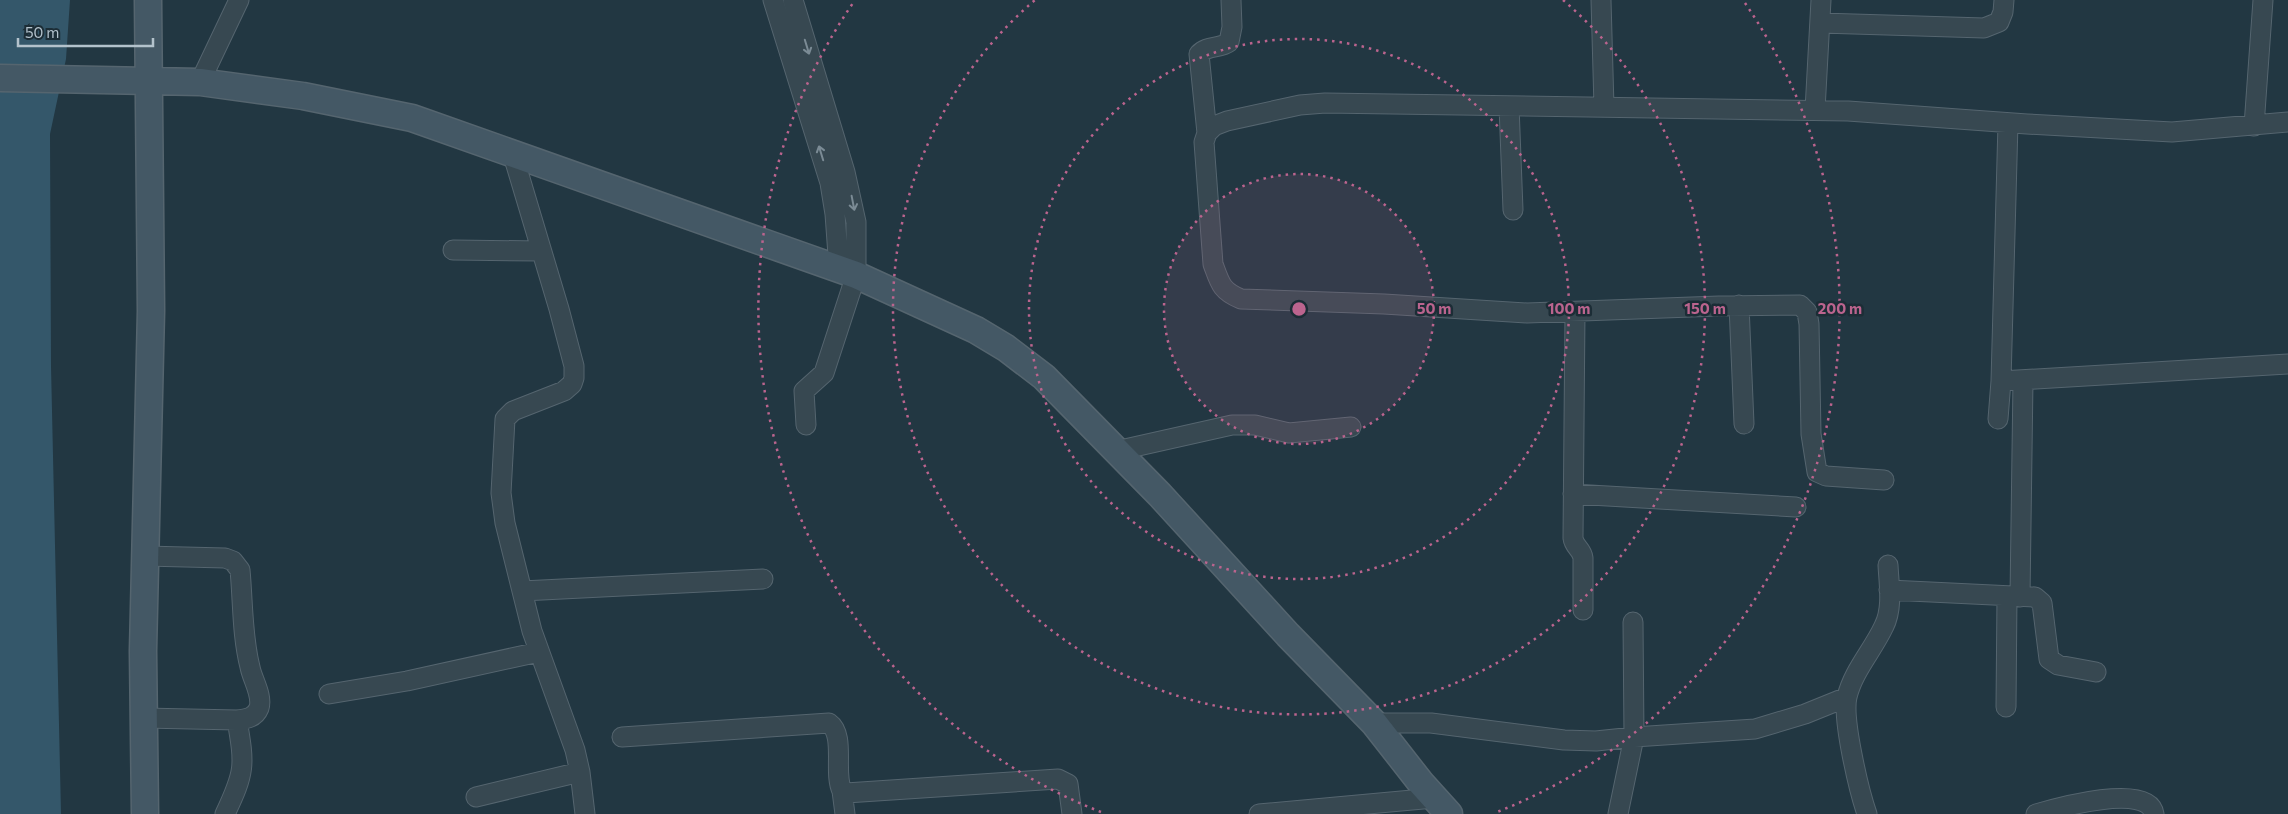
<svg xmlns="http://www.w3.org/2000/svg" width="2288" height="814" font-family="Commissioner,sans-serif">
  <style>
    .water { fill: #34576a }
    .lines { fill: none; stroke-linecap: round; stroke-linejoin: round }
    .street-casing { stroke: #55656f; stroke-width: 21 }
    .secondary-casing { stroke: #55656f; stroke-width: 29 }
    .street { stroke: #374851; stroke-width: 19 }
    .secondary { stroke: #445865; stroke-width: 26 }
    .oneway { stroke: #7b8b95 }
    .ring { fill: none; stroke: #bb648e; stroke-width: 2.5; stroke-dasharray: 2.5 5 }
    .centre { fill: #bb648e; stroke: #1c2d36; stroke-width: 2.5 }
    .ring-label { font-size: 15px; text-anchor: middle; font-weight: bold; fill: #bb648e; stroke: #1c2d36; stroke-width: 5; stroke-linejoin: round; paint-order: stroke }
  </style>
  <rect width="100%" height="100%" fill="#223742"/>
  <!-- water -->
  <path class="water" d="M0 0H70L66 59 50 134 51 366 61 814H0Z"/>
  <g class="lines">
    <!-- street casing -->
    <g class="street-casing">
      <path id="street" d="M773 0 830 183 835 214 839 269
        M793 0 845 172 856 222V275L824 373 804 391 806 425
        M1601 0 1604 107
        M1821 23 1984 28 1999 22 2003 12 2004 0
        M200 82 239 0
        M1509 106 1513 210
        M1815 110 1821 0
        M2254 126 2263 0
        M1207 133 1199 54C1207 45 1220 49 1229 42L1232 27 1231 0
        M513 155 559 309 574 366V378L572 384 564 391 513 411 505 419 501 493 505 523 532 631 575 750 580 772 585 814
        M453 250 541 251
        M1739 305 1744 424
        M1575 312 1573 538C1574 547 1582 549 1583 558V610
        M2001 381 2288 364
        M1998 419 2001 381 2008 123
        M1116 451 1232 425H1255L1289 433 1351 427
        M1884 480 1826 476 1817 472 1811 434 1809 324 1807 312 1800 305 1719 306 1527 313 1384 304 1241 299C1221 291 1220 283 1213 264L1204 142 1207 133 1214 126 1227 121 1300 105 1325 103 1848 111 2027 124 2172 132 2288 122
        M1573 494 1796 507
        M1889 590 2035 597 2042 603 2049 659 2058 665 2096 672
        M522 591 763 579
        M2020 597 2023 380
        M329 694 407 681 539 652
        M2006 707 2007 596
        M144 718 237 720C246 719 255 718 259 708 263 695 252 679 250 667 242 636 243 601 240 570L233 561 225 558 145 556
        M1374 723H1431L1564 740 1596 741 1634 737 1755 729 1805 714 1847 697
        M622 737 829 723C846 735 833 773 842 791L846 793 1058 779 1068 784 1072 814
        M842 791 845 814
        M476 797 580 772
        M225 814C245 772 245 766 237 720
        M1259 814 1434 798
        M1618 814 1634 737 1633 622
        M1867 814C1859 791 1842 719 1847 697 1853 671 1873 650 1884 626 1893 608 1889 585 1888 565
        M2036 814C2057 808 2149 782 2154 814"/>
    </g>
    <!-- secondary casing -->
    <g class="secondary-casing">
      <path id="secondary" d="M0 78 200 82 303 96 412 118 856 275 976 330 1006 348 1044 377 1160 495 1288 635 1374 723 1421 783 1449 814
        M145 814 143 651 151 311 148 0"/>
    </g>
    <!-- street -->
    <use href="#street" class="street"/>
    <!-- secondary -->
    <use href="#secondary" class="secondary"/>
  </g>
  <!-- one-way arrows -->
  <defs><path id="oneway-shaft" d="M-6 0H5M1.5-3L5.5 0L1.5 3" fill="none" stroke-width="1.6" stroke-linecap="round" stroke-linejoin="round" transform="scale(1.25)"/></defs>
  <g class="oneway">
    <use href="#oneway-shaft" transform="translate(807 47) rotate(73)"/>
    <use href="#oneway-shaft" transform="translate(821 153) rotate(-107)"/>
    <use href="#oneway-shaft" transform="translate(853 203) rotate(79)"/>
  </g>
  <!-- distance rings -->
  <circle cx="1299" cy="309" r="135" fill="#bb648e" fill-opacity=".12"/>
  <g class="ring">
    <circle cx="1299" cy="309" r="135"/>
    <circle cx="1299" cy="309" r="270"/>
    <path d="M1563 0A406 406 0 1 1 1035 0"/>
    <path d="M1101 812A541 541 0 0 1 853 3M1745 3A541 541 0 0 1 1497 812"/>
  </g>
  <circle cx="1299" cy="309" r="8" class="centre"/>
  <g class="ring-label">
    <text x="1434" y="314">50 m</text>
    <text x="1569" y="314">100 m</text>
    <text x="1705" y="314">150 m</text>
    <text x="1840" y="314">200 m</text>
  </g>
  <!-- scale -->
  <path d="M18 38v8h135v-8" fill="none" stroke="#b3c2cc" stroke-width="2.5"/>
  <text x="25" y="38" font-size="15" fill="#b3c2cc" stroke="#1c2d36" stroke-width="4" paint-order="stroke">50 m</text>
</svg>
